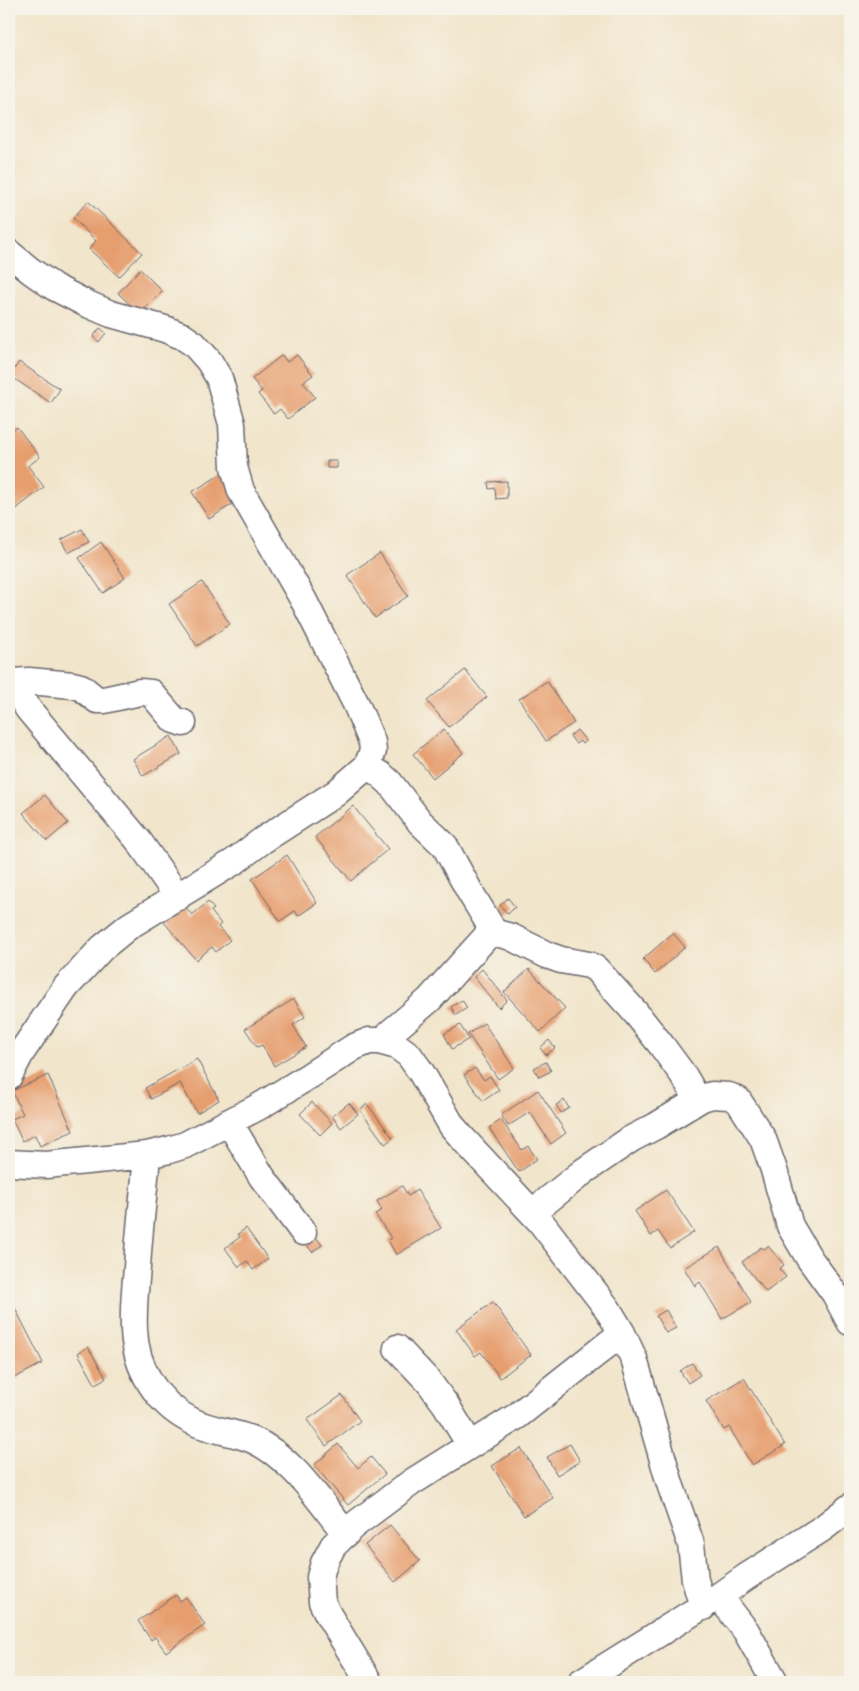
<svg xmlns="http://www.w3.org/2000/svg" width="859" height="1691" font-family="'Comic Neue',sans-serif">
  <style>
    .building { fill: #e69e6e }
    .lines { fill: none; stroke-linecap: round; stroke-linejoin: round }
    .street-casing { stroke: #6a666d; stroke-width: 29 }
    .street { stroke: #fff; stroke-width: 26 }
  </style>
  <rect width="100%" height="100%" fill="#f7f3e8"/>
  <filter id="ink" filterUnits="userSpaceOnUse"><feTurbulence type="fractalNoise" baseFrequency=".02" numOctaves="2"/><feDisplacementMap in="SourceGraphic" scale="10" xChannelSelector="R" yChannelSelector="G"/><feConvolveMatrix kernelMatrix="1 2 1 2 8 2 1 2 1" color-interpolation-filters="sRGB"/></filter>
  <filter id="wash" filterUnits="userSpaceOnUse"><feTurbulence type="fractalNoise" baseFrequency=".0096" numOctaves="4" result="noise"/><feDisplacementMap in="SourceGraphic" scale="20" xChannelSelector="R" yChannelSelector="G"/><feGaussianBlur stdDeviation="1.12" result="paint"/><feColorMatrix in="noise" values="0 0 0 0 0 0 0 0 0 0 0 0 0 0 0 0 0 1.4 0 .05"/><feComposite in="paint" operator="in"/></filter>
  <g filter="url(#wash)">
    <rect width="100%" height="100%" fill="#f1e5cb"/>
    <g id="blocks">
      <!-- building -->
      <path class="building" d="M88 201 142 253 119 277 89 249 96 241 73 218Z
        M140 269 162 291 140 314 118 293Z
        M100 328 106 333 99 342 93 337Z
        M282 355 287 362 297 355 313 375 303 382 315 397 288 419 280 409 274 414 258 394 262 391 252 379Z
        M19 362 60 389 51 403 10 376Z
        M17 427 40 457 28 466 44 487 15 510 9 501V433Z
        M327 461H337V468H327Z
        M223 473 239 500 209 519 192 492Z
        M507 481V498L496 499 495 488 489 489 488 482Z
        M82 529 89 542 68 553 61 540Z
        M101 542 125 578 103 593 79 558Z
        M380 553 408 596 375 618 347 575Z
        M202 582 230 624 197 646 169 604Z
        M465 670 487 697 449 727 427 701Z
        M547 681 574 723 546 741 519 699Z
        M444 729 463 753 433 778 413 754Z
        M577 730 586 741 582 744 580 741 576 744 570 736Z
        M171 736 181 754 143 776 133 759Z
        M45 795 68 823 47 841 23 813Z
        M353 806 388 849 351 881 315 837Z
        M287 855 317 903 298 916 295 911 280 921 252 879Z
        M508 898 515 907 508 914 500 905Z
        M208 902 214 909 211 911 221 924 218 927 230 940 216 952 212 947 196 960 163 921 183 904 192 915Z
        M673 933 685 947 655 974 643 959Z
        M482 969 507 1000 499 1008 474 977Z
        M529 969 565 1008 540 1032 504 992Z
        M294 999 305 1017 293 1025 306 1047 274 1066 262 1045 257 1047 245 1029Z
        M462 1000 467 1008 456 1015 451 1007Z
        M484 1023 514 1068 498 1079 468 1034Z
        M460 1025 469 1039 452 1049 444 1034Z
        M549 1040 555 1048 546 1055 540 1048Z
        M197 1059 219 1100 197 1113 180 1083 151 1099 145 1088Z
        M546 1062 551 1071 539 1077 534 1068Z
        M475 1068 484 1080 490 1076 499 1090 483 1101 464 1075Z
        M48 1075 73 1131 40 1146 35 1135 22 1141 12 1119 23 1114 12 1091Z
        M538 1090 566 1133 551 1144 530 1112 508 1126 501 1115Z
        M564 1100 569 1108 561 1113 556 1105Z
        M312 1102 332 1123 320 1135 300 1114Z
        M349 1103 358 1114 341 1128 332 1116Z
        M367 1104 393 1138 385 1144 360 1110Z
        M501 1120 522 1150 528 1146 537 1159 519 1172 489 1128Z
        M402 1186 408 1196 417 1190 441 1228 396 1255 388 1240 391 1238 375 1214 382 1210 377 1201Z
        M666 1190 694 1232 670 1248 658 1231 651 1236 635 1211Z
        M303 1219 322 1245 312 1252 293 1226Z
        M246 1228 268 1259 253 1270 247 1261 239 1267 225 1248 240 1237 238 1234Z
        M768 1246 784 1265 779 1269 786 1277 766 1292 742 1262 761 1247 764 1249Z
        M719 1247 751 1302 722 1319 700 1282 695 1286 684 1268Z
        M493 1302 531 1355 500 1378 481 1352 475 1356 456 1329Z
        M14 1306 43 1363 9 1381V1308Z
        M666 1310 676 1328 666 1333 656 1316Z
        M88 1347 106 1378 95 1384 78 1353Z
        M692 1363 700 1375 688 1383 680 1371Z
        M744 1378 785 1445 752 1465 729 1427 724 1430 706 1401Z
        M342 1395 360 1421 326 1446 307 1420Z
        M338 1444 358 1468 371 1457 385 1474 348 1505 314 1465Z
        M570 1444 580 1461 557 1475 547 1457Z
        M521 1448 553 1498 524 1516 492 1466Z
        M390 1525 420 1561 395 1582 365 1545Z
        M176 1595 180 1601 186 1597 205 1625 166 1652 155 1637 151 1640 138 1621Z"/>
    </g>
  </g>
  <g filter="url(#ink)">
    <use href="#blocks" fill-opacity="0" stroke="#6a666d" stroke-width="1"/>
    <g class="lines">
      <!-- street casing -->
      <g class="street-casing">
        <path id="street" d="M9 253 31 271 54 287 85 303 111 314 165 329 182 336 194 344 209 361 219 378 232 424 234 467 241 491 304 601 357 706 372 742 373 751 367 766 336 793 263 840 235 861 129 926 102 948 66 987 21 1053 9 1076
          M9 680 29 710 138 840 178 897
          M10 682 29 681 73 685 81 687 97 700H104L140 692 151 693 174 720 183 723
          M367 766 380 774 390 783 420 822 445 846 470 892 490 925 489 931 486 937 429 1000 390 1033 385 1042
          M489 931 511 937 547 955 561 960 589 965 596 969 635 1012 662 1046 684 1076 698 1100
          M229 1122 262 1177 303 1232
          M147 1155C144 1193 139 1230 137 1268 135 1288 133 1309 134 1329 135 1367 157 1404 192 1421 211 1431 233 1431 253 1440 293 1458 319 1501 346 1534
          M9 1163 46 1165 147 1155 169 1150 185 1145 260 1106 309 1076 354 1047 369 1041H379L397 1046 409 1055 421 1072 452 1126 465 1141 540 1221 607 1308 622 1333 634 1359 670 1484 691 1544 695 1580 703 1607
          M533 1212 584 1171 631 1139 656 1126 702 1098 712 1095 729 1096 738 1100 763 1139 774 1170 790 1226 809 1258 835 1294 850 1322
          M397 1348 429 1382 446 1405 470 1445
          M719 1596 746 1631 775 1682
          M369 1682 329 1616 322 1602 320 1577 324 1563 333 1546 353 1526 412 1482 517 1416 622 1333
          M581 1682 719 1596 746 1577 823 1528 850 1507"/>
      </g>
      <!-- street -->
      <use href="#street" class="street"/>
    </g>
  </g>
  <!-- margin -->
  <rect width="859" height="1691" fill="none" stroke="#f7f3e8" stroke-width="30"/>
</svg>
